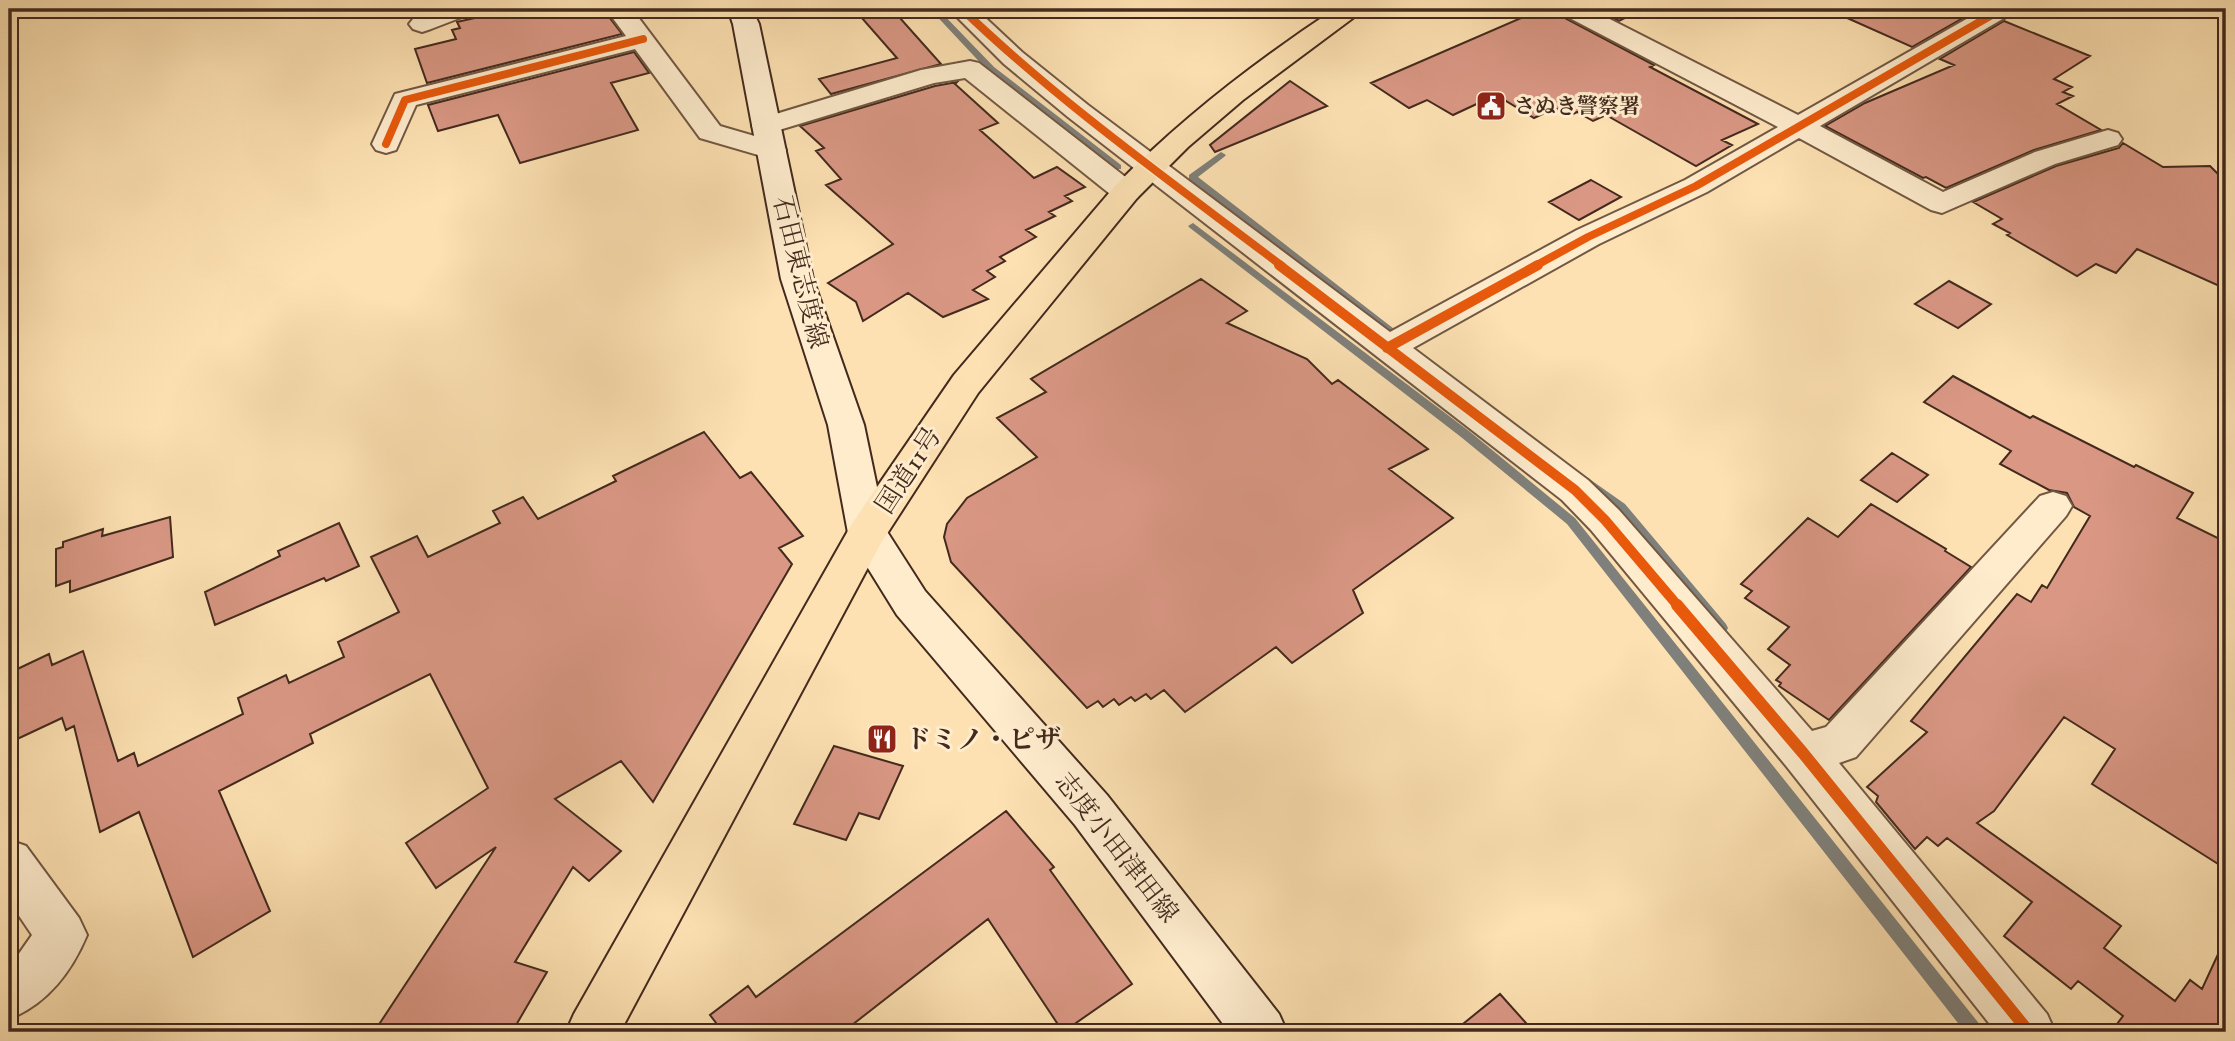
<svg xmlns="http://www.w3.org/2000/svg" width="2235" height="1041" font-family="'IM FELL DW Pica','Noto Serif JP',serif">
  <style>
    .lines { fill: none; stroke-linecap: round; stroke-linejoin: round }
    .stream { fill: #7f807b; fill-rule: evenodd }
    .building { fill: #d99784; stroke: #432a1e; stroke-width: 2 }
    .minor-casing { stroke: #725843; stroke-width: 4 }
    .secondary-casing { stroke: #432a1e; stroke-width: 4 }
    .trunk-casing { stroke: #432a1e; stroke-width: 4 }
    .minor { fill: #feeccd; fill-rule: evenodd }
    .secondary { fill: #feeccd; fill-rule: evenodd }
    .trunk { fill: #fde1b2; fill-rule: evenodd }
    .cycleway-far2-casing { stroke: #feeccd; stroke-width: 11 }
    .cycleway-far1-casing { stroke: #feeccd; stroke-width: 14 }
    .cycleway-casing { stroke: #feeccd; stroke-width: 17 }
    .cycleway-far2 { stroke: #e8590c; stroke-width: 8 }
    .cycleway-far1 { stroke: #e8590c; stroke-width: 10 }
    .cycleway { stroke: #e8590c; stroke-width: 12 }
    .labels { text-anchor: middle; stroke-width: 6; stroke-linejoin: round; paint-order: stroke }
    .far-poi-label { font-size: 21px; font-weight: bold; fill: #432a1e; stroke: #feeccd; text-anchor: start }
    .street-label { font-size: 26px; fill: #432a1e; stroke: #feeccd }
    .poi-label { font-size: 26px; font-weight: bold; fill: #432a1e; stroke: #feeccd; text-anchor: start }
  </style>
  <rect width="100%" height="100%" fill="#fde1b2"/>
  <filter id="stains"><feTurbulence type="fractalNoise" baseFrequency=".00286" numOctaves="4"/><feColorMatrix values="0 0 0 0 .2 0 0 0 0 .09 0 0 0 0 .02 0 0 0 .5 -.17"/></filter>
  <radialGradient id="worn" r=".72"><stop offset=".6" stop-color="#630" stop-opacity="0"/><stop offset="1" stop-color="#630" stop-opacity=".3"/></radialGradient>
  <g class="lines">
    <!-- stream -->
    <path class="stream" d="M930 9H938L994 67 1121 165V169H1115L988 71Z
      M1221 152 1226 155 1224 157 1198 177 1407 339 1408 342 1407 345H1399L1189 179V175Z
      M1193 223 1469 431 1575 518 1981 1026 1983 1032H1965L1567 524 1461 437 1190 228 1188 226Z
      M1588 478 1625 504 1726 624 1728 628 1726 632 1721 633 1716 632 1617 510 1584 485 1582 482 1584 479Z"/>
  </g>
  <!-- building -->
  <path class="building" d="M514 9H603L622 34 427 83 415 49 456 39 452 30 460 28 457 22Z
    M854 9H892L941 64 831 94 819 79 897 58Z
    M1542 9H1556L1561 16 1654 65 1650 67 1758 124 1722 140 1732 145 1696 166 1606 115 1593 121 1577 112 1569 116 1555 108 1534 118 1496 95 1453 115 1427 100 1409 108 1371 83Z
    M1595 9H1643L1619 21Z
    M1827 9H1974L1977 10 1912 47Z
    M2004 21 2090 56 2054 79 2072 87 2063 92 2073 96 2057 104 2101 130 2034 150 1946 188 1926 177 1923 178 1825 126 1865 103 1954 65 1940 59Z
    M634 52 649 73 611 83 638 130 520 163 498 115 438 131 428 105Z
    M1290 81 1327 106 1215 152 1210 145Z
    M957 82 955 84 998 123 980 130 1034 178 1057 167 1085 187 1065 196 1072 201 1049 212 1055 216 1026 230 1036 237 1000 257 1005 261 987 271 995 277 973 290 988 299 943 317 908 293 863 321 856 302 828 283 893 244 826 185 841 179 816 151 824 148 800 126 935 86Z
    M2123 143 2163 167 2210 166 2226 182V289L2137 249 2116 273 2096 264 2077 276 2007 235 2010 233 1993 224 2002 219 1973 202 2056 166 2119 148Z
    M1591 180 1621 197 1579 220 1549 202Z
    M1201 279 1247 311 1227 323 1307 359 1332 384 1338 380 1428 449 1389 469 1453 518 1353 590 1363 613 1292 663 1276 647 1185 712 1164 690 1151 699 1146 694 1135 701 1131 697 1119 705 1114 699 1103 707 1098 701 1087 708 951 562 944 537 947 524 967 498 1037 457 997 418 1046 392 1031 379Z
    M1949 281 1991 304 1958 328 1915 304Z
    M1953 376 2030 418 2033 416 2134 467 2136 465 2193 493 2177 518 2226 542V869L2092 784 2115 749 2064 717 1994 811 1977 823 2121 926 2104 948 2175 1001 2190 980 2202 989 2226 937V1032H2111L2123 1016 2078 981 2071 989 2004 936 2032 902 1947 838 1938 846 1927 837 1915 849 1876 802 1878 796 1867 787 1927 732 1911 721 2017 594 2031 602 2042 585 2047 588 2090 516 2074 507 2067 493 2049 490 2000 464 2011 451 1924 402Z
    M704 432 740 478 751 472 803 536 779 548 792 564 653 802 621 761 555 799 621 851 589 881 573 867 515 962 547 972 512 1032H374L496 847 436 888 406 843 488 788 430 674 310 734 313 743 219 791 270 911 193 957 139 812 100 832 74 726 66 730 62 718 13 741 9 716V673L49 654 52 665 83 651 118 761 134 753 138 766 243 714 238 698 286 675 289 683 344 657 338 642 399 612 371 557 417 536 428 557 500 523 493 511 523 497 538 519 616 481 613 476Z
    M1892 453 1928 475 1897 502 1861 480Z
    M1871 504 1946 549 1945 551 1971 567 1829 720 1779 686 1781 683 1776 680 1790 665 1768 649 1789 627 1745 598 1752 591 1741 584 1808 518 1838 537Z
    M170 517 173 557 70 592V581L56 586V549L63 547V542L103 529 102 536Z
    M339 523 359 566 326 581 324 578 215 625 205 592 280 556 278 551Z
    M834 746 903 766 879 819 859 813 846 840 794 824Z
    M1006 811 1054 867 1050 870 1132 984 1063 1032 988 919 843 1032H723L710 1015 748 986 756 997Z
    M1500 994 1534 1032H1453Z"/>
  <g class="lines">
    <!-- minor casing -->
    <g class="minor-casing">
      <path id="minor" d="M439 9H474L470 14 431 29 422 32 413 29 409 24 413 19Z
        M606 9H632L720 126 782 144 786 150 782 156 772 159 700 138 635 49 416 105 396 150 386 153 376 150 372 144 395 94 626 36Z
        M949 9H976L1022 52 1088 105 1390 332 1577 230 1685 180 1778 127 1562 14 1559 9H1590L1798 115 1984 9H2014L2011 14 1820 126 1943 192 2035 152 2098 133 2108 130 2118 133 2122 139 2118 145 2055 164 1942 213 1931 210 1799 138 1707 192 1599 244 1413 348 1588 480 1619 510 1812 731 1826 727 2040 496 2053 492 2066 496 2072 506 2066 516 1856 757 1839 763 2047 1014 2055 1032H1996L1787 767 1591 530 1562 500 1068 117 1004 64Z
        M970 61 979 63 1137 186 1141 192 1137 198 1126 201 1115 198 965 78 934 83 766 134 756 132 752 126 756 120 921 70Z
        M9 840 26 846 79 918 87 935C71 973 47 1004 9 1019V962L18 955 32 935 9 901Z"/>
    </g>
    <!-- secondary casing -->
    <g class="secondary-casing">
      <path id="secondary" d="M728 9H752L759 24 813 279 864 425 886 530 925 591 1107 795 1279 1014 1287 1032H1229L1075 825 897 615 853 544 848 533 828 425 781 279 733 24Z"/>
    </g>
    <!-- trunk casing -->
    <g class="trunk-casing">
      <path id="trunk" d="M1335 9H1365L1243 100 1188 147 1137 198 978 393 881 543 620 1032H566L574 1014 853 522 954 375 1115 186C1182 118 1256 61 1335 9Z"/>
    </g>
    <!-- minor -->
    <use href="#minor" class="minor"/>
    <!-- secondary -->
    <use href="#secondary" class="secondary"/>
    <!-- trunk -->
    <use href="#trunk" class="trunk"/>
    <!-- cycleway-far2 casing -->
    <g class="cycleway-far2-casing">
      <path id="cycleway-far2" d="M962 9C1061 104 1173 183 1282 266
        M386 144 405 100 643 39
        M1535 266 1588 237 1696 186 2002 9"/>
    </g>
    <!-- cycleway-far1 casing -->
    <g class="cycleway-far1-casing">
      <path id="cycleway-far1" d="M1279 265 1575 490 1605 520 1678 606
        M1387 348 1538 265"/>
    </g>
    <!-- cycleway casing -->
    <g class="cycleway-casing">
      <path id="cycleway" d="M1677 605 1803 753 2029 1032"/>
    </g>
    <!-- cycleway-far2 -->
    <use href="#cycleway-far2" class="cycleway-far2"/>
    <!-- cycleway-far1 -->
    <use href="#cycleway-far1" class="cycleway-far1"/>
    <!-- cycleway -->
    <use href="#cycleway" class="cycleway"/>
  </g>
  <!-- icons -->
  <defs>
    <g id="civic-square" transform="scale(1.575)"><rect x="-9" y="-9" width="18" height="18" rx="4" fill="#8f2418" stroke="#feeccd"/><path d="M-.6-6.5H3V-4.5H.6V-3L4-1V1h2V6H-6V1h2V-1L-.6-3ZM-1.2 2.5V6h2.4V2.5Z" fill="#fff"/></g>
    <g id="restaurant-square" transform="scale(1.575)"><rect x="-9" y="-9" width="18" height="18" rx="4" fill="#8f2418" stroke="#feeccd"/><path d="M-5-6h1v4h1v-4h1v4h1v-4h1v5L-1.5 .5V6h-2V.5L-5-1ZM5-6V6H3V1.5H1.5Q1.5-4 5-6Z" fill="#fff"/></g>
  </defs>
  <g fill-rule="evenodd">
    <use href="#civic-square" x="1491" y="106"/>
    <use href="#restaurant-square" x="882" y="739"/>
  </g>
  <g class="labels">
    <!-- far-poi labels -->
    <g class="far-poi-label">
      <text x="1514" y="113">さぬき警察署</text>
    </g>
    <!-- street labels -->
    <g class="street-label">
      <text transform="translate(801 272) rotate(76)" y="9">石田東志度線</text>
      <text transform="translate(908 470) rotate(-57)" y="9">国道11号</text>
      <text transform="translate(1117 847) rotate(52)" y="9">志度小田津田線</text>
    </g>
    <!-- poi labels -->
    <g class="poi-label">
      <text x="905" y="748">ドミノ・ピザ</text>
    </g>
  </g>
  <!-- margin -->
  <rect width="2235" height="1041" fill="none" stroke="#fde1b2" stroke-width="35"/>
  <rect x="10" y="10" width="2214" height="1020" fill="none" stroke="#432a1e" stroke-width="3.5"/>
  <rect x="18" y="18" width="2200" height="1006" fill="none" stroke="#432a1e" stroke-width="2"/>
  <rect width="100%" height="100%" filter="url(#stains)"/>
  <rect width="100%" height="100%" fill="url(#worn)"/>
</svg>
